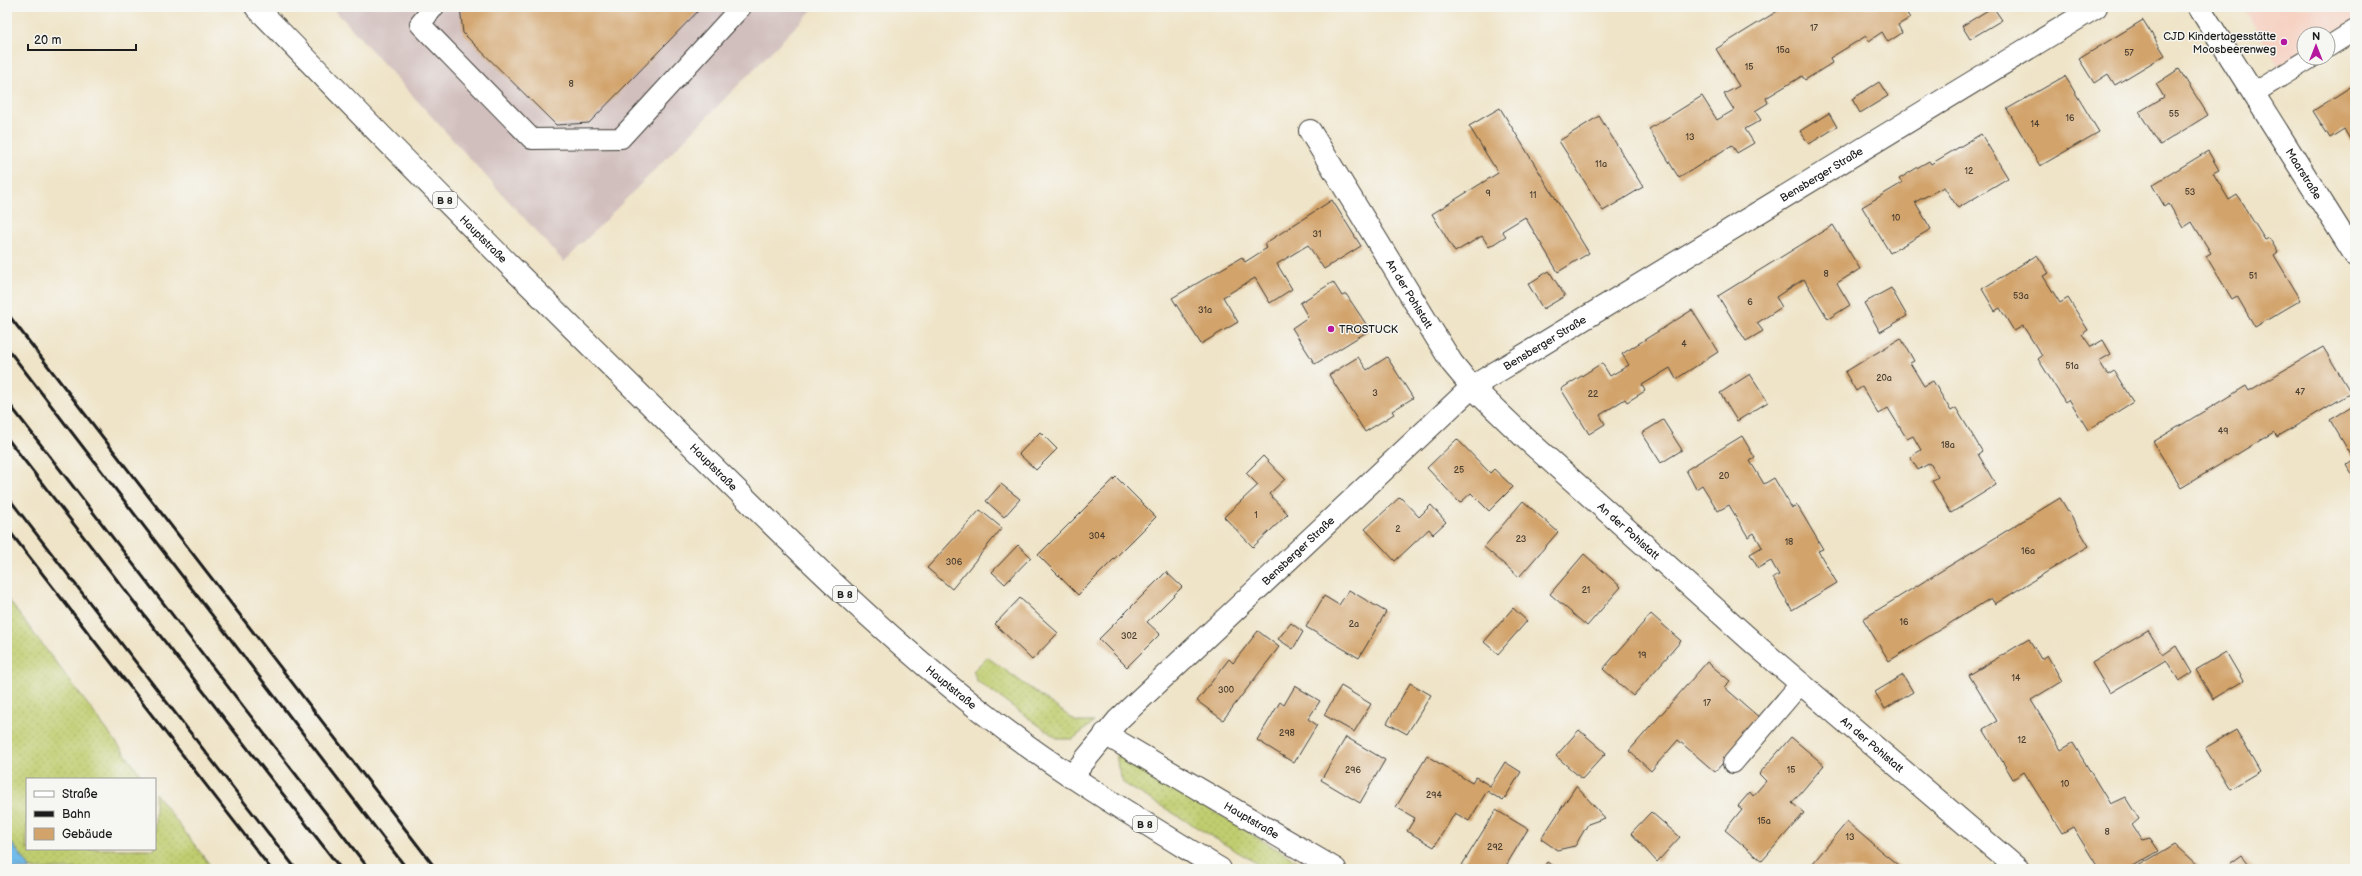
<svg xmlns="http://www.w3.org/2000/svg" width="2362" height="876" font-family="'Balsamiq Sans',sans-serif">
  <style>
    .built { fill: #f6d2c3 }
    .industrial { fill: #d1bfbd }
    .grass { fill: url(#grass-dots); stroke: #6e7446 }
    .water { fill: url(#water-ripples); stroke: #476c84 }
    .building { fill: #d2a36b }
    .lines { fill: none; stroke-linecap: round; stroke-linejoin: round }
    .service-casing { stroke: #3c3a36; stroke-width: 22 }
    .minor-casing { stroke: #3c3a36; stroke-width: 24 }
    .primary-casing { stroke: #3c3a36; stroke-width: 24 }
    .service { stroke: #fff; stroke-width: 20 }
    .minor { stroke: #fff; stroke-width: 22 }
    .primary { stroke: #fff; stroke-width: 22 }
    .rail { stroke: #1c1c1c; stroke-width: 3 }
    .poi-dot { fill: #b5179e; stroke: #f6f6f2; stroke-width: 1.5 }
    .labels { text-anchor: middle; stroke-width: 3; stroke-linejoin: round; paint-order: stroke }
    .number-label { font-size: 9px; fill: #4a3e30 }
    .shield { fill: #f6f6f2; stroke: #5d5d5c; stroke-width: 1 }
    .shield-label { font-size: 10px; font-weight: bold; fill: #1c1c1c }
    .poi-label { font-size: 11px; fill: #1c1c1c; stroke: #f6f6f2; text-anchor: end }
    .street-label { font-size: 11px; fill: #1c1c1c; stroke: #f6f6f2 }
  </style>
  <defs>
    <pattern id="grass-dots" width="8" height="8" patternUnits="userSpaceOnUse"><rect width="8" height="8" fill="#c0cd6f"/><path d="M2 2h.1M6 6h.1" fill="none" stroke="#a4af60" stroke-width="1.8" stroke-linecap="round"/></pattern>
    <pattern id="water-ripples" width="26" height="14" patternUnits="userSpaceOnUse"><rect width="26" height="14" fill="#72bceb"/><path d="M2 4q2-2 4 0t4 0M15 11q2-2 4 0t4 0" fill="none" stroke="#62a1c9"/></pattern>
  </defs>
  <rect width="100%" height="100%" fill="#f6f6f2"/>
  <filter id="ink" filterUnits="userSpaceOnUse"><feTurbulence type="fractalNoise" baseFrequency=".025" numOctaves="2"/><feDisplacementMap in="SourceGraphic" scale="8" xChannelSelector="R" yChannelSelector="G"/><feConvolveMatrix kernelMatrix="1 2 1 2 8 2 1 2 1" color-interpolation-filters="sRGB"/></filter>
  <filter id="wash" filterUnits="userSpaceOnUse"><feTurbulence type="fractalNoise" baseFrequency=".012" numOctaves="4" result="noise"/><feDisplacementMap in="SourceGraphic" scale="16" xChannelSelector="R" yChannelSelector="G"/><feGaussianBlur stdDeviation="0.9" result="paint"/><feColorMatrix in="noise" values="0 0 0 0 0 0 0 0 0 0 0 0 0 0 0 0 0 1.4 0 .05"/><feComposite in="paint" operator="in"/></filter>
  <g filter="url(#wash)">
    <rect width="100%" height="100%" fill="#efe4c8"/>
    <!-- built -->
    <path class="built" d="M2243 7H2355V19L2328 35 2304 34V49L2278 65Z"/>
    <!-- industrial -->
    <path class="industrial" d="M332 7H815L564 262Z"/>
    <!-- grass -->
    <path class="grass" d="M7 598 144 779H27V849H155V793L213 869H31L7 837Z
      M987 657 1077 722H1094L1073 739H1058L977 681 973 671Z
      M1116 753 1310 869H1266L1123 783 1118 767Z"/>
    <!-- water -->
    <path class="water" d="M7 837 31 869H7Z"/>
    <g id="blocks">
      <!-- building -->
      <path class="building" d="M460 7H702L589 123 556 125 463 33Z
        M1784 7H1903L1910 18 1898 25 1902 33 1888 42 1882 32 1869 41 1866 36 1830 58 1832 63 1805 80 1802 76 1766 98 1768 103 1755 111 1761 120 1745 129 1754 143 1737 153 1732 145 1679 178 1649 129 1702 96 1717 120 1734 110 1724 94 1739 86 1716 49Z
        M1993 7 2002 20 1970 39 1962 26Z
        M2143 20 2165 55 2115 85 2108 74 2094 83 2079 59Z
        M2179 69 2208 115 2160 145 2139 112 2164 97 2156 84Z
        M2065 76 2099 132 2040 166 2007 109Z
        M1879 82 1888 96 1860 113 1852 99Z
        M2355 84V148L2344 129 2330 138 2313 111Z
        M1500 108 1589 253 1558 272 1525 217 1502 231 1506 236 1489 247 1482 236 1455 252 1432 214 1498 173 1469 126Z
        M1829 113 1837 127 1809 144 1800 131Z
        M1599 116 1643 187 1603 211 1559 141Z
        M1981 134 2008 178 1958 208 1944 187 1915 202 1931 229 1890 253 1862 207 1902 183 1899 179 1915 169 1929 161 1931 164Z
        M2208 151 2219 170 2213 173 2229 200 2237 195 2265 240 2269 238 2278 252 2274 255 2301 300 2255 327 2237 296 2232 299 2206 256 2211 253 2192 222 2183 228 2169 204 2165 207 2152 185Z
        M1332 200 1361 246 1324 269 1308 245 1277 264 1292 289 1270 303 1255 278 1223 297 1238 322 1201 344 1172 298 1242 257 1245 262 1267 248 1264 244Z
        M1833 225 1860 269 1837 283 1850 305 1828 319 1804 279 1776 297 1782 307 1757 323 1763 331 1746 341 1718 296Z
        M2037 255 2049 273 2043 276 2060 303 2068 298 2088 330 2082 334 2091 347 2103 340 2111 354 2099 361 2108 375 2114 371 2133 402 2088 430 2069 399 2065 402 2038 359 2042 356 2023 326 2014 331 2000 308 1995 311 1982 289Z
        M1549 271 1565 296 1543 309 1528 284Z
        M1333 282 1342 296 1346 294 1370 330 1315 364 1292 328 1308 317 1300 303Z
        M1891 288 1907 316 1880 332 1864 303Z
        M1692 310 1718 352 1676 379 1670 368 1642 385 1645 391 1627 402 1625 399 1600 415 1605 424 1589 434 1561 389 1602 363 1610 376 1629 365 1622 354Z
        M1901 338 1914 361 1910 363 1924 386 1933 381 1951 411 1956 408 1982 451 1978 454 1996 485 1951 513 1932 481 1938 477 1930 463 1918 470 1910 457 1921 450 1913 436 1907 439 1888 408 1878 414 1862 387 1856 391 1845 372Z
        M2323 347 2351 393 2277 437 2274 432 2181 488 2153 442 2246 386 2249 391Z
        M1358 357 1367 370 1387 357 1413 398 1392 411 1394 414 1365 432 1329 375Z
        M1750 374 1768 402 1737 421 1720 393Z
        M2355 405V479L2347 465 2354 460 2330 420Z
        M1663 420 1682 450 1661 463 1642 433Z
        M1040 432 1057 449 1036 470 1019 454Z
        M1742 436 1755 458 1750 461 1764 484 1774 478 1792 508 1797 505 1823 549 1818 551 1837 583 1792 610 1773 578 1779 575 1771 561 1758 568 1750 554 1762 547 1754 533 1748 537 1729 505 1718 511 1702 485 1696 489 1686 470Z
        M1457 439 1490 473 1494 469 1513 487 1489 511 1471 493 1460 503 1427 468Z
        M1263 456 1285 479 1269 494 1288 514 1253 547 1224 517 1258 485 1246 473Z
        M1116 477 1156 517 1078 595 1038 555Z
        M1001 484 1020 499 1004 517 986 501Z
        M1400 497 1419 517 1431 505 1446 522 1433 534 1429 529 1395 561 1365 529Z
        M2060 498 2089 546 1995 604 1991 598 1889 661 1863 619Z
        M1523 501 1558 532 1519 577 1484 547Z
        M980 510 1002 528 952 589 927 568Z
        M1018 545 1031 557 1005 584 992 572Z
        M1584 554 1621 587 1587 626 1550 594Z
        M1166 572 1182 587 1147 622 1160 634 1127 667 1099 639Z
        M1349 590 1386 612 1359 658 1306 627 1324 596 1339 605Z
        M1020 598 1058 633 1032 660 995 624Z
        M1513 608 1527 621 1498 654 1484 642Z
        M1651 614 1681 641 1633 696 1603 669Z
        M1291 623 1303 632 1293 649 1278 639Z
        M2148 630 2163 655 2176 646 2192 673 2179 681 2166 660 2110 693 2092 663Z
        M1258 631 1279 647 1223 720 1197 701 1229 659 1233 663Z
        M2029 639 2041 659 2047 655 2062 681 2031 700 2061 750 2073 743 2110 804 2125 797 2139 819 2132 825 2142 840 2150 838 2159 851 2128 869H2099L2073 827 2062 833 2024 772 2013 779 1983 729 1997 721 1969 675Z
        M2226 652 2243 681 2213 699 2196 670Z
        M1707 662 1730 681 1724 687 1761 719 1715 772 1678 740 1651 771 1629 751Z
        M1903 675 1913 692 1885 709 1875 692Z
        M1410 683 1431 695 1407 734 1387 723Z
        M1295 686 1320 701 1308 719 1317 725 1294 763 1257 740 1280 702 1284 705Z
        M1341 686 1371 704 1354 732 1324 715Z
        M1579 730 1606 753 1582 779 1556 756Z
        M2236 730 2260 771 2230 789 2205 748Z
        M1346 737 1385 760 1360 803 1321 780Z
        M1791 737 1824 765 1792 803 1804 813 1762 861 1725 830 1742 809 1738 806 1750 792 1753 796 1766 781 1759 774Z
        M1427 756 1472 783 1476 777 1490 786 1505 762 1521 772 1503 801 1487 791 1469 821 1455 813 1434 847 1407 831 1415 818 1396 807Z
        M1576 786 1605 818 1588 824 1575 846 1557 850 1541 839Z
        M1496 810 1528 829 1504 869H1469L1462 865Z
        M1651 812 1680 837 1657 862 1631 833Z
        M1847 822 1882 852 1903 869H1808Z
        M2175 844 2199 866 2197 869H2133Z
        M2242 855 2253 869H2226L2231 863Z
        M1547 862 1559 869H1543Z"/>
    </g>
  </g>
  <g filter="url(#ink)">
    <use href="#blocks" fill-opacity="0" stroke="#3c3a36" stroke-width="1"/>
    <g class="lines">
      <!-- service casing -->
      <g class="service-casing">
        <path id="service" d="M434 7 420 24 532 139 621 138 741 7
          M2328 47 2355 30
          M2254 93 2311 58
          M1733 763 1801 683"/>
      </g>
      <!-- minor casing -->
      <g class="minor-casing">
        <g id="minor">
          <path id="s1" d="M2199 7 2355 255"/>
          <path id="s2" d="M1310 131 1452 363 1472 387 1523 436 1757 646 2018 869"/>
          <path id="s3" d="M1105 734 1335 869"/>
          <path id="s4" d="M1071 777 1118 720 1472 387 2096 7"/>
        </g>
      </g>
      <!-- primary casing -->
      <g class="primary-casing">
        <g id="primary">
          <path id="s5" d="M256 7C395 151 536 293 679 433 778 530 876 630 986 715 1060 773 1140 820 1220 869"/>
        </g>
      </g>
      <!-- service -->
      <use href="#service" class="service"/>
      <!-- minor -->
      <use href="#minor" class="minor"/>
      <!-- primary -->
      <use href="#primary" class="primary"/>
      <!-- rail -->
      <path class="rail" d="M7 313 436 869
        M7 348 407 869
        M7 401 369 869
        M7 438 341 869
        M7 496 296 869
        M7 528 271 869"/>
    </g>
  </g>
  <!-- markers -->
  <g class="poi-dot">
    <circle cx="2284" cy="42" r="4"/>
    <circle cx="1331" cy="329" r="4"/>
  </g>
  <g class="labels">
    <!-- number labels -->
    <g class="number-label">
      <text x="1814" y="31">17</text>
      <text x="1783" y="53">15a</text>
      <text x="2129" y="56">57</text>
      <text x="1749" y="70">15</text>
      <text x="571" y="87">8</text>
      <text x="2174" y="117">55</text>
      <text x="2070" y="121">16</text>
      <text x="2035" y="127">14</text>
      <text x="1690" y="140">13</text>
      <text x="1601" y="167">11a</text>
      <text x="1969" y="174">12</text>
      <text x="2190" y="195">53</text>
      <text x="1488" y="196">9</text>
      <text x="1533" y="198">11</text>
      <text x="1896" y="221">10</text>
      <text x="1317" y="237">31</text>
      <text x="1826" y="277">8</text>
      <text x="2253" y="279">51</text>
      <text x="2021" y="299">53a</text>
      <text x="1750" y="305">6</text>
      <text x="1205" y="313">31a</text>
      <text x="1684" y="347">4</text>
      <text x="2072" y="369">51a</text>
      <text x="1884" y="381">20a</text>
      <text x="2300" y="395">47</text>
      <text x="1375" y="396">3</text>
      <text x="1593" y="397">22</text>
      <text x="2223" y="434">49</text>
      <text x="1948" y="448">18a</text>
      <text x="1459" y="473">25</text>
      <text x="1724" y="479">20</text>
      <text x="1256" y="518">1</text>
      <text x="1398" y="532">2</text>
      <text x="1097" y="539">304</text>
      <text x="1521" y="542">23</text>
      <text x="1789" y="545">18</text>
      <text x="2028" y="554">16a</text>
      <text x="954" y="565">306</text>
      <text x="1586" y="593">21</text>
      <text x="1904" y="625">16</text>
      <text x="1354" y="627">2a</text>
      <text x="1129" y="639">302</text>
      <text x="1642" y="658">19</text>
      <text x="2016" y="681">14</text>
      <text x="1226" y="693">300</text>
      <text x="1707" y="706">17</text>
      <text x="1287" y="736">298</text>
      <text x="2022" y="743">12</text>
      <text x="1353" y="773">296</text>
      <text x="1791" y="773">15</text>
      <text x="2065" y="787">10</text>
      <text x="1434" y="798">294</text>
      <text x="1764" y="824">15a</text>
      <text x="2107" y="835">8</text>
      <text x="1850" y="840">13</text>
      <text x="1495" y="850">292</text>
    </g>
    <!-- shield labels -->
    <g class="shield">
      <rect x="433" y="192" width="24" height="16" rx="3"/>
      <rect x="833" y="586" width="24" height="16" rx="3"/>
      <rect x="1133" y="816" width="24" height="16" rx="3"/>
    </g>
    <g class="shield-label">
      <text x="445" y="204">B 8</text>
      <text x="845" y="598">B 8</text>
      <text x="1145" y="828">B 8</text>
    </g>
    <!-- poi labels -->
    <g class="poi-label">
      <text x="2276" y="40">CJD Kindertagesstätte<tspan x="2276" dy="13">Moosbeerenweg</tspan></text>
      <text x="1339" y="333" text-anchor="start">TROSTUCK</text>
    </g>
    <!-- street labels -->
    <g class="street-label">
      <text dy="4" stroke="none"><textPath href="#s4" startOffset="969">Bensberger Straße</textPath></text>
      <text dy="4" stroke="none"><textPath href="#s1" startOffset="197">Maarstraße</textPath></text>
      <text dy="4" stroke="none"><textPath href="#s5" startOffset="325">Hauptstraße</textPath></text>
      <text dy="4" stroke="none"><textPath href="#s2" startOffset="191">An der Pohlstatt</textPath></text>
      <text dy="4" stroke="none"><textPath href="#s4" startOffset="645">Bensberger Straße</textPath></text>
      <text dy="4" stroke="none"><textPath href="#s5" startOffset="649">Hauptstraße</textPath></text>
      <text dy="4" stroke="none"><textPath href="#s2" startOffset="516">An der Pohlstatt</textPath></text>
      <text dy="4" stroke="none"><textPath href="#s4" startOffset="321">Bensberger Straße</textPath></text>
      <text dy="4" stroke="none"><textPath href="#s5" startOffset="973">Hauptstraße</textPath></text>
      <text dy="4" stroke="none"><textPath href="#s2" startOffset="840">An der Pohlstatt</textPath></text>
      <text dy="4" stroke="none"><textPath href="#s3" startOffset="170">Hauptstraße</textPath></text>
    </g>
  </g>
  <!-- margin -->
  <rect width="2362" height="876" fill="none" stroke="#f6f6f2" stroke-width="24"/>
  <!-- legend -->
  <rect x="26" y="778" width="130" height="72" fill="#f6f6f2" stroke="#9f9f9c"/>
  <rect x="34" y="791" width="20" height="6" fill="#ffffff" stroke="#9f9f9c"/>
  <text x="62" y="798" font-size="12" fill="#1c1c1c">Straße</text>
  <rect x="34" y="811" width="20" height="6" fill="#1c1c1c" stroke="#9f9f9c"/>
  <text x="62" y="818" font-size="12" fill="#1c1c1c">Bahn</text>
  <rect x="34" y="828" width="20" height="12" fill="#d2a36b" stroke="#9f9f9c"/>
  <text x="62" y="838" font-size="12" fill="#1c1c1c">Gebäude</text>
  <!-- north arrow -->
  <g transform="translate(2316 46)"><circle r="19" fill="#f6f6f2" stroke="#9f9f9c"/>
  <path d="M0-3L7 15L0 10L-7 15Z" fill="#b5179e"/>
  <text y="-6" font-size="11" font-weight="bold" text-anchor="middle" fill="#1c1c1c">N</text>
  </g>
  <!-- scale -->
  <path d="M28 44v6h108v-6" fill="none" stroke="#1c1c1c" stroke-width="2"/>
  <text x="34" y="44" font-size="12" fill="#1c1c1c" stroke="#f6f6f2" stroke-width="3" paint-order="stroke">20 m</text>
</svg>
